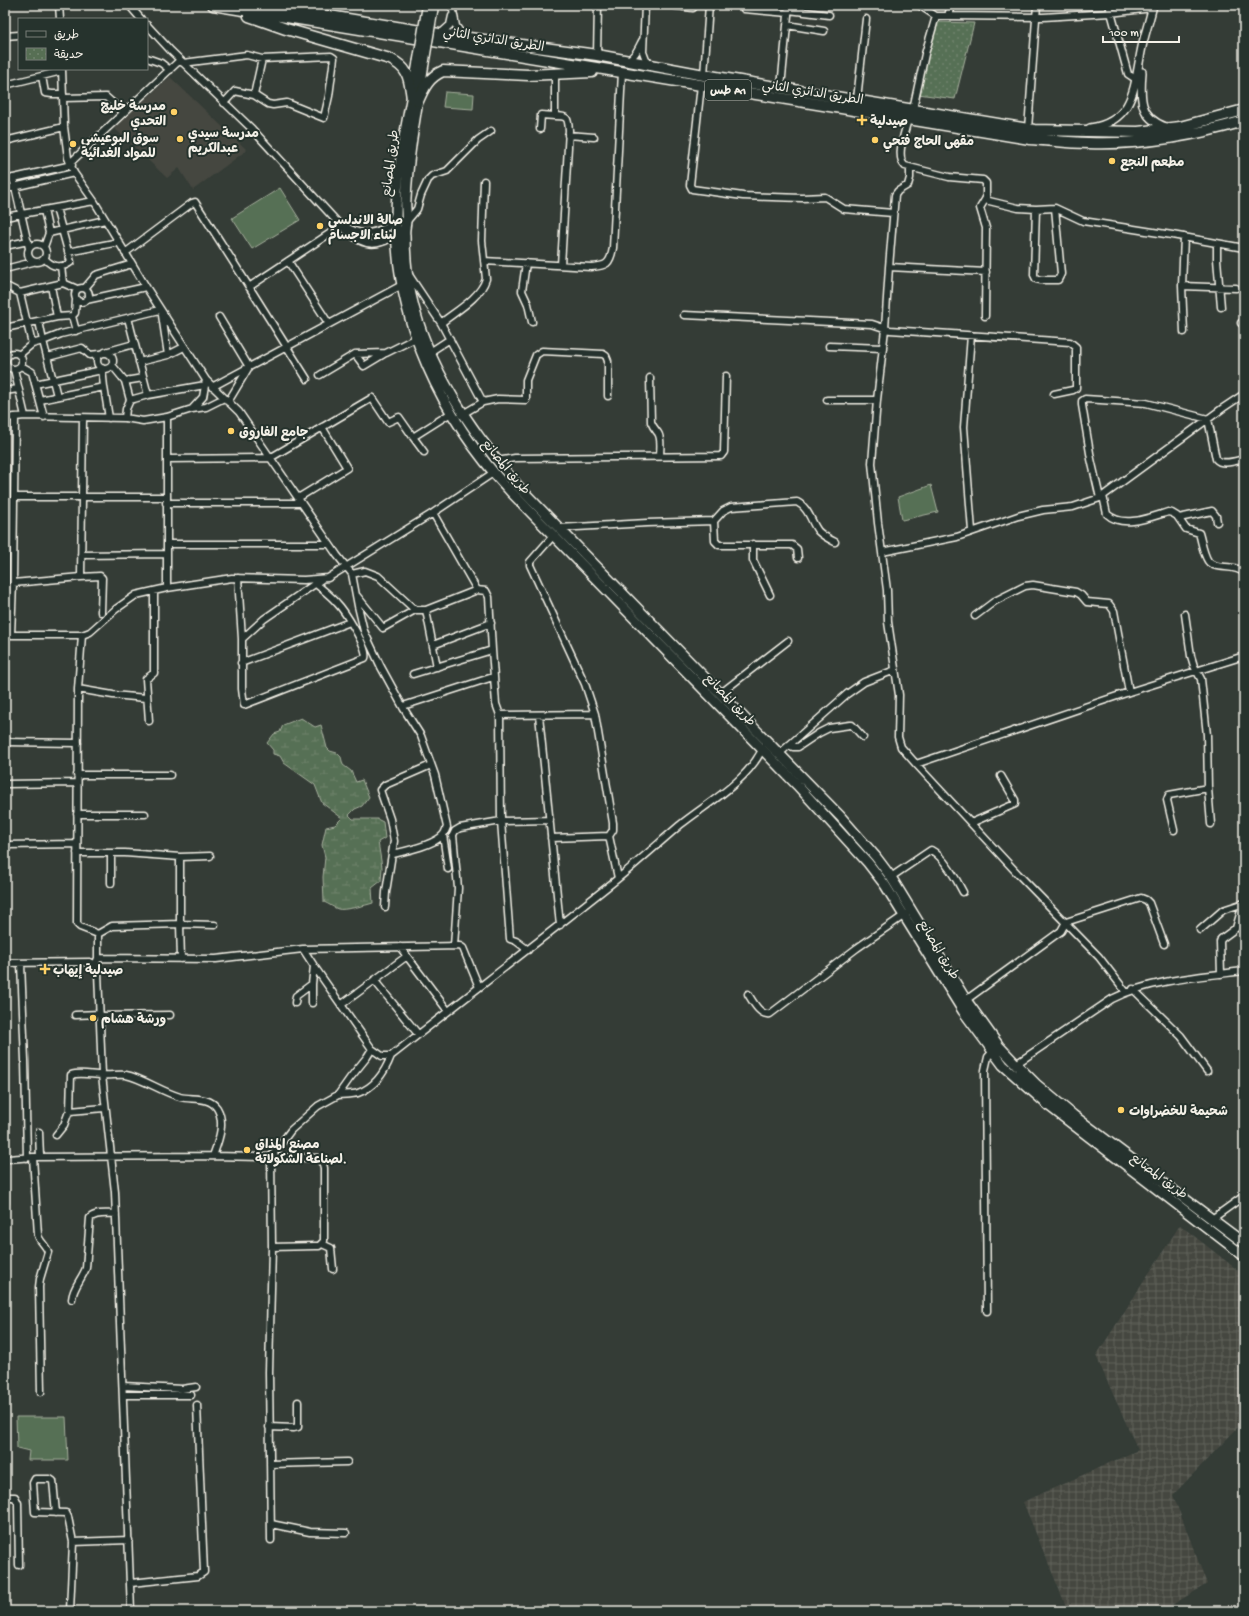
<svg xmlns="http://www.w3.org/2000/svg" width="1249" height="1616" font-family="'Gochi Hand','Playpen Sans Arabic',sans-serif">
  <style>
    .built { fill: #454740 }
    .industrial { fill: url(#industrial-grid) }
    .grass { fill: #576f54; stroke: #a6b09e }
    .wetland { fill: url(#wetland-marsh); stroke: #a6b09e }
    .park { fill: url(#park-dots); stroke: #a6b09e }
    .lines { fill: none; stroke-linecap: round; stroke-linejoin: round }
    .minor-casing { stroke: #f4f1e8; stroke-width: 9 }
    .tertiary-casing { stroke: #f4f1e8; stroke-width: 10 }
    .primary-casing { stroke: #f4f1e8; stroke-width: 12 }
    .trunk-casing { stroke: #f4f1e8; stroke-width: 13 }
    .minor { stroke: #26332d; stroke-width: 6 }
    .tertiary { stroke: #26332d; stroke-width: 7 }
    .primary { stroke: #26332d; stroke-width: 9 }
    .trunk { stroke: #26332d; stroke-width: 10 }
    .primary-bridge-casing { stroke: #f4f1e8; stroke-width: 12; stroke-linecap: butt }
    .primary-bridge { stroke: #26332d; stroke-width: 9 }
    .poi-dot { fill: #ffd166; stroke: #26332d; stroke-width: 1.5 }
    .labels { text-anchor: middle; stroke-width: 4; stroke-linejoin: round; paint-order: stroke }
    .shield { fill: #26332d; stroke: #b6b8b0; stroke-width: 1 }
    .shield-label { font-size: 12px; font-weight: bold; fill: #f4f1e8 }
    .street-label { font-size: 13px; fill: #f4f1e8; stroke: #26332d }
    .poi-label { font-size: 13px; font-weight: bold; fill: #f4f1e8; stroke: #26332d; text-anchor: start }
  </style>
  <defs>
    <pattern id="industrial-grid" width="8" height="8" patternUnits="userSpaceOnUse"><rect width="8" height="8" fill="#454740"/><path d="M0 4h8M4 0v8" fill="none" stroke="#60625c"/></pattern>
    <pattern id="wetland-marsh" width="20" height="14" patternUnits="userSpaceOnUse"><rect width="20" height="14" fill="#576f54"/><path d="M1 5h8M5 5V1M11 12h8M15 12V8" fill="none" stroke="#70846d"/></pattern>
    <pattern id="park-dots" width="8" height="8" patternUnits="userSpaceOnUse"><rect width="8" height="8" fill="#576f54"/><path d="M2 2h.1M6 6h.1" fill="none" stroke="#70846d" stroke-width="1.8" stroke-linecap="round"/></pattern>
  </defs>
  <rect width="100%" height="100%" fill="#343c36"/>
  <filter id="ink" filterUnits="userSpaceOnUse"><feTurbulence type="fractalNoise" baseFrequency=".025" numOctaves="2"/><feDisplacementMap in="SourceGraphic" scale="8" xChannelSelector="R" yChannelSelector="G"/><feConvolveMatrix kernelMatrix="1 2 1 2 8 2 1 2 1" color-interpolation-filters="sRGB"/></filter>
  <g filter="url(#ink)">
    <!-- built -->
    <path class="built" d="M170 77 247 150 193 190 179 168 167 178 114 128Z
      M5 421H13L12 580H5Z"/>
    <!-- industrial -->
    <path class="industrial" d="M1180 1225 1244 1275V1421L1173 1495 1207 1584 1162 1611H1068L1023 1502 1138 1450 1096 1356Z"/>
    <!-- grass -->
    <path class="grass" d="M445 92 474 94 473 109 443 107Z
      M280 188 300 220 252 249 232 218Z
      M931 485 938 512 902 520 898 497Z
      M16 1417H66L68 1460H28L29 1451 17 1448Z"/>
    <!-- wetland -->
    <path class="wetland" d="M301 718 315 727 321 725 327 748 330 751 337 753 341 757 343 765 351 771 356 782 362 780 369 797 362 806 355 809 349 815 353 819H377L383 822 385 838 378 842 382 867 381 881 372 888 373 903C367 905 343 911 338 909 334 908 329 904 324 902L323 877 325 857 322 845 326 827 335 825 342 818 322 803 315 785 284 763 280 756 273 754V750L267 743 274 734 280 732 283 725Z"/>
    <!-- park -->
    <path class="park" d="M937 22 974 23 955 99 918 94 934 24Z"/>
    <g class="lines">
      <!-- minor casing -->
      <g class="minor-casing">
        <path id="minor" d="M59 5 60 19
          M129 5 141 19
          M452 5 456 26 463 36
          M645 5 643 52 646 60 651 64
          M669 5 693 8
          M919 5 936 16H948L1043 17 1110 13 1152 8
          M1109 5 1128 74 1137 80
          M744 9 788 13
          M789 10 829 15
          M948 16 951 5
          M147 25 171 51 252 129 341 226C353 237 365 248 382 242 389 240 393 235 399 234
          M787 25 824 31
          M440 34 450 25 452 16
          M5 36 19 35
          M597 55 598 5
          M147 58 161 63 170 70
          M626 61C635 57 638 49 642 41
          M183 63 247 55 262 59 331 56 334 58 329 96 324 118 287 103 273 105 268 104 254 95
          M62 69 64 127 68 158 74 173 94 201 148 290 206 380 239 412 337 555 352 574 358 606 364 631 381 667 404 709 421 736 435 775 447 827C446 829 445 833 443 835 434 845 406 851 393 854
          M555 75V116C568 116 568 118 569 130L561 265
          M704 75 709 5
          M42 76 45 93 52 94H63
          M5 85 62 71
          M701 85 690 185 692 189 743 196 802 198 825 197 844 209 893 213
          M781 87 789 5
          M63 98 106 97 123 112
          M857 99 866 19
          M224 103 235 91 254 95 262 59
          M913 109 925 54 936 16
          M908 119C905 132 895 157 905 166L949 177 983 180 986 183V198L980 208 986 228 985 316
          M540 129 541 115 555 116
          M1028 129 1037 5
          M5 131 7 140
          M568 135 594 137
          M5 141 64 127
          M70 163 180 60
          M910 168V178L908 185 898 191 895 195 889 267 885 329 877 400 872 463 878 523 887 590 888 622 899 695 898 737 901 747 916 764 1018 874 1099 957 1126 992
          M13 178 29 248
          M5 180 72 165
          M5 189 74 173
          M985 200 1018 208 1036 209 1055 208 1083 221 1172 235 1244 248
          M1036 209 1034 275 1036 279 1041 280H1058L1061 274 1055 208
          M44 210 49 233
          M5 217 94 201
          M407 221 417 209 421 195 428 180 432 176 447 171 478 140 491 131
          M343 225C361 236 369 235 388 227L395 214
          M1184 237 1182 286 1184 332
          M28 253a9 9 0 1 1 18 0a9 9 0 1 1-18 0Z
          M1217 244V259L1221 307
          M5 246 28 241
          M44 247 49 233 105 220
          M68 252 119 242
          M125 253 192 203 195 202 253 293 307 379
          M45 259C52 267 62 269 71 262L56 208
          M288 261 329 324
          M484 261 591 267C607 266 610 264 613 248L622 72
          M526 263 522 291 528 304 532 322
          M61 266 63 283
          M889 267 986 272
          M5 269 33 262
          M409 275 441 323 483 402 461 415
          M51 286 57 317
          M1182 286 1236 288
          M5 287H8L20 293 63 283 77 289
          M249 287 341 226
          M75 295a7 7 0 1 1 14 0a7 7 0 1 1-14 0Z
          M85 288 96 275 132 264
          M20 293 32 344
          M86 300 146 287
          M162 315 168 355
          M684 315 872 324 890 330 1070 342 1076 347V388L1073 390 1054 394
          M72 316 76 331
          M219 317 249 367 228 402
          M128 318 148 395
          M441 323C456 311 480 298 486 279L482 241 484 181
          M1241 323H1244
          M5 328 57 317 72 316 75 313 76 300
          M971 335 964 427 972 531
          M829 346 883 348
          M105 352 134 344
          M430 352 450 339
          M97 361a8 8 0 1 1 16 0a8 8 0 1 1-16 0Z
          M6 361a8 8 0 1 1 16 0a8 8 0 1 1-16 0Z
          M355 354 364 366 384 354
          M19 355 32 344 43 341 39 321
          M48 357 82 348 90 355 99 354
          M139 362 168 355 184 347
          M112 365 125 381 130 400
          M21 366 32 372 44 417
          M102 368 104 387
          M14 369 25 416
          M320 375 355 354 386 353 416 338
          M650 378 651 422C653 427 655 429 658 433 662 439 660 449 660 456
          M125 381 143 378
          M35 384 102 370
          M212 387 402 285
          M5 391 18 389
          M57 396 43 341 61 334 160 310
          M40 400 104 387 109 418
          M827 400H877
          M483 402 498 399 526 400V380L536 355 542 351 603 354 606 356 608 361V396
          M192 409 206 407 224 398
          M167 417V588
          M5 418 25 416 125 418 143 421 167 417 192 409 203 397 206 380
          M125 418 126 409 130 400 148 395 205 385
          M413 437 424 452
          M167 459 270 458 372 398 388 422 399 417 413 437 451 413
          M497 461 515 458 721 456 724 452 726 376
          M1103 496 1107 514C1123 529 1151 517 1168 512L1172 513 1177 516 1186 529 1199 533C1202 543 1203 553 1208 561 1215 571 1235 563 1244 573
          M14 497H166
          M298 498 347 468 322 427
          M1100 498 1091 459 1082 405V401L1085 399 1146 403 1208 419 1216 459C1222 466 1235 461 1244 459
          M166 503H301
          M433 513 477 590
          M1179 518 1212 511 1216 516 1217 522
          M559 528 647 523 714 521
          M553 536 530 562V565L585 684 595 714 613 823V830L609 836 618 878
          M167 544H329
          M753 544V560L770 595
          M882 552 957 537 1018 516 1043 510 1073 507 1100 498 1223 408 1244 394
          M81 555 167 554
          M798 558 797 549 792 545H719L715 541 714 521 723 511 731 507 797 502C809 508 811 522 818 531 823 536 829 539 835 542
          M352 574 365 571 378 576 415 610H426L477 590 486 591 489 597 492 650 413 674
          M81 577 100 576 102 578 101 612
          M238 578 242 639
          M13 583 81 577 83 418
          M316 584C323 590 331 596 337 603 344 610 369 649 365 658L244 705 242 689V639L264 619 322 579
          M357 596 383 628 415 610
          M426 610 437 667
          M1185 614 1191 656 1194 666 1201 679 1207 735 1208 788 1211 824
          M975 616 995 601 1025 586 1033 585 1076 592 1081 595 1087 602 1109 604 1114 611 1129 692
          M5 635H82L90 632 116 609 136 595 167 588 232 578 304 580 328 578 433 513 493 473
          M11 635 13 583 15 417
          M82 635 78 689 77 924 80 927 98 934V958L95 966
          M433 645 491 623
          M492 650 496 704 500 715 501 821 510 939 516 941 528 950
          M241 663 350 622
          M78 689 113 695 146 698
          M721 693 788 641
          M403 706 493 677
          M500 715 595 714
          M539 715 560 925
          M149 721 146 679 154 673V591
          M5 742 78 743
          M789 745 793 747H798L819 733 829 728 850 725H852L863 737
          M779 754 847 694 864 682 895 670
          M916 764 1129 692 1244 656
          M77 775H170
          M5 784 77 783
          M77 814H145
          M971 823 1015 804V800L1001 776
          M1174 830 1167 800 1169 795 1208 788
          M443 835 448 869
          M551 838 609 836
          M5 845 77 844
          M77 853H125L180 857V924L112 926 98 934
          M111 853V883
          M180 857 210 856
          M891 877 931 850C943 856 957 880 963 892
          M385 907 386 892 394 841 390 819 380 790 385 785 431 765
          M1200 930 1223 910 1244 903
          M454 946 458 888 453 835 455 831 460 828 501 821 550 820
          M400 947 448 1011
          M303 949 460 946 463 948 479 987
          M98 958 216 959 303 949 314 966 312 984 296 996 295 1003
          M181 959 180 924 215 925
          M5 963 90 962 94 964 98 972 102 1075 115 1192 131 1611
          M21 964 25 1060 27 1158
          M314 966 372 1049 382 1056H391C466 997 541 940 616 880 638 862 659 843 680 825 709 802 745 783 762 750
          M1221 974 1220 942 1221 939 1236 928 1243 904
          M374 980 418 1034
          M312 984V1003
          M1133 989 1181 1036 1207 1071
          M748 994C753 1002 760 1016 770 1014L857 948 906 914
          M966 1000 1061 931 1066 922 1141 898 1146 900 1149 903 1164 944
          M341 1005 407 956
          M75 1015 100 1014
          M100 1016 170 1015
          M1016 1064 1112 999C1149 980 1203 976 1244 971
          M338 1095C344 1094 352 1095 358 1093 375 1087 385 1072 391 1056
          M70 1111 71 1075C80 1072 92 1075 101 1075 109 1076 118 1074 126 1075 142 1078 162 1092 180 1097 192 1100 209 1096 217 1108 226 1123 218 1142 213 1156
          M39 1132 40 1157
          M56 1135 64 1125 68 1114 70 1111 104 1108
          M33 1157 213 1156 318 1158 323 1164 324 1168V1241L319 1246H315L272 1247
          M5 1160 8 1159 33 1157 38 1235C39 1241 46 1245 48 1252L40 1279 39 1287 41 1392
          M5 1193V1203
          M1212 1219 1244 1196
          M322 1244 331 1248 333 1269
          M72 1299C73 1287 82 1279 86 1268L90 1218C96 1212 108 1214 116 1214
          M987 1311 985 1070 988 1057 995 1049
          M123 1386 182 1389 196 1387
          M123 1395H191
          M269 1427 294 1428 298 1427V1402
          M270 1464 347 1462
          M5 1497H15L18 1503 19 1565
          M56 1513 53 1481 50 1479H35L33 1483 35 1512 66 1513 68 1517 73 1542 129 1540
          M271 1524 310 1532 346 1533
          M271 1540 269 1372 272 1247 271 1157 291 1130 318 1106 338 1095 350 1078 367 1057 372 1049
          M131 1583 198 1576 204 1572 197 1405
          M70 1611 73 1542"/>
      </g>
      <!-- tertiary casing -->
      <g class="tertiary-casing">
        <path id="tertiary" d="M1142 72C1140 97 1139 118 1166 127
          M1090 128C1136 121 1134 84 1142 47 1145 33 1150 19 1153 5"/>
      </g>
      <!-- primary casing -->
      <g class="primary-casing">
        <path id="primary" d="M418 62C409 114 396 166 396 218 395 321 442 418 510 491L797 785 868 863 885 885 963 1011 1003 1065 1049 1106 1244 1256
          M424 63C417 108 408 153 406 199 405 206 407 213 406 220 406 225 404 230 405 235 405 255 407 276 411 295 427 368 472 432 519 487L840 816 876 857 891 877 966 1000 999 1046 1016 1064 1036 1084 1073 1115 1244 1243"/>
      </g>
      <!-- trunk casing -->
      <g class="trunk-casing">
        <path id="trunk" d="M213 5 1030 139C1049 140 1069 143 1088 143 1141 145 1193 136 1244 121
          M262 5 439 34 597 55 704 75 1034 130 1138 132 1180 127 1244 110
          M249 16 286 29 390 59C410 69 409 79 412 98
          M418 101C424 87 429 77 443 71L528 75 592 72"/>
      </g>
      <!-- minor -->
      <use href="#minor" class="minor"/>
      <!-- tertiary -->
      <use href="#tertiary" class="tertiary"/>
      <!-- primary -->
      <use href="#primary" class="primary"/>
      <!-- trunk -->
      <use href="#trunk" class="trunk"/>
      <!-- primary-bridge casing -->
      <g class="primary-bridge-casing">
        <path id="primary-bridge" d="M418 62 427 8
          M424 63 433 9"/>
      </g>
      <!-- primary-bridge -->
      <use href="#primary-bridge" class="primary-bridge"/>
    </g>
  </g>
  <!-- markers -->
  <g class="poi-dot">
    <circle cx="174" cy="112" r="4"/>
    <path d="M860 114h4v4h4v4h-4v4h-4v-4h-4v-4h4z"/>
    <circle cx="180" cy="139" r="4"/>
    <circle cx="875" cy="140" r="4"/>
    <circle cx="73" cy="144" r="4"/>
    <circle cx="1112" cy="161" r="4"/>
    <circle cx="320" cy="226" r="4"/>
    <circle cx="231" cy="431" r="4"/>
    <path d="M43 963h4v4h4v4h-4v4h-4v-4h-4v-4h4z"/>
    <circle cx="93" cy="1018" r="4"/>
    <circle cx="1121" cy="1110" r="4"/>
    <circle cx="247" cy="1150" r="4"/>
  </g>
  <g class="labels">
    <!-- shield labels -->
    <rect class="shield" x="705" y="80" width="46" height="20" rx="3"/>
    <g class="shield-label">
      <text x="728" y="94">طس A1</text>
    </g>
    <!-- street labels -->
    <g class="street-label">
      <text transform="translate(494 38) rotate(9)" y="5">الطريق الدائري الثاني</text>
      <text transform="translate(813 91) rotate(9)" y="5">الطريق الدائري الثاني</text>
      <text transform="translate(389 163) rotate(-83)" y="5">طريق المصانع</text>
      <text transform="translate(507 466) rotate(50)" y="5">طريق المصانع</text>
      <text transform="translate(731 699) rotate(46)" y="5">طريق المصانع</text>
      <text transform="translate(940 949) rotate(59)" y="5">طريق المصانع</text>
      <text transform="translate(1160 1175) rotate(37)" y="5">طريق المصانع</text>
    </g>
    <!-- poi labels -->
    <g class="poi-label">
      <text x="166" y="110" text-anchor="end">مدرسة خليج<tspan x="166" dy="15">التحدي</tspan></text>
      <text x="870" y="125">صيدلية</text>
      <text x="188" y="137">مدرسة سيدي<tspan x="188" dy="15">عبدالكريم</tspan></text>
      <text x="81" y="142">سوق البوعيشي<tspan x="81" dy="15">للمواد الغدائية</tspan></text>
      <text x="883" y="145">مقهى الحاج فتحي</text>
      <text x="1120" y="166">مطعم النجع</text>
      <text x="328" y="224">صالة الاندلسي<tspan x="328" dy="15">لبناء الاجسام</tspan></text>
      <text x="239" y="436">جامع الفاروق</text>
      <text x="53" y="974">صيدلية إيهاب</text>
      <text x="101" y="1023">ورشة هشام</text>
      <text x="1129" y="1115">شحيمة للخضراوات</text>
      <text x="255" y="1148">مصنع المذاق<tspan x="255" dy="15">لصناعة الشكولاتة.</tspan></text>
    </g>
  </g>
  <!-- margin -->
  <rect width="1249" height="1616" fill="none" stroke="#26332d" stroke-width="20"/>
  <rect x="10" y="10" width="1229" height="1596" fill="none" stroke="#f4f1e8" stroke-width="1.5" filter="url(#ink)"/>
  <!-- legend -->
  <rect x="18" y="18" width="130" height="52" fill="#26332d" stroke="#787f78"/>
  <rect x="26" y="31" width="20" height="6" fill="#26332d" stroke="#787f78"/>
  <text x="54" y="38" font-size="12" fill="#f4f1e8">طريق</text>
  <rect x="26" y="48" width="20" height="12" fill="url(#park-dots)" stroke="#787f78"/>
  <text x="54" y="58" font-size="12" fill="#f4f1e8">حديقة</text>
  <!-- scale -->
  <path d="M1103 36v6h76v-6" fill="none" stroke="#f4f1e8" stroke-width="2"/>
  <text x="1109" y="36" font-size="12" fill="#f4f1e8" stroke="#26332d" stroke-width="3" paint-order="stroke">100 m</text>
</svg>
